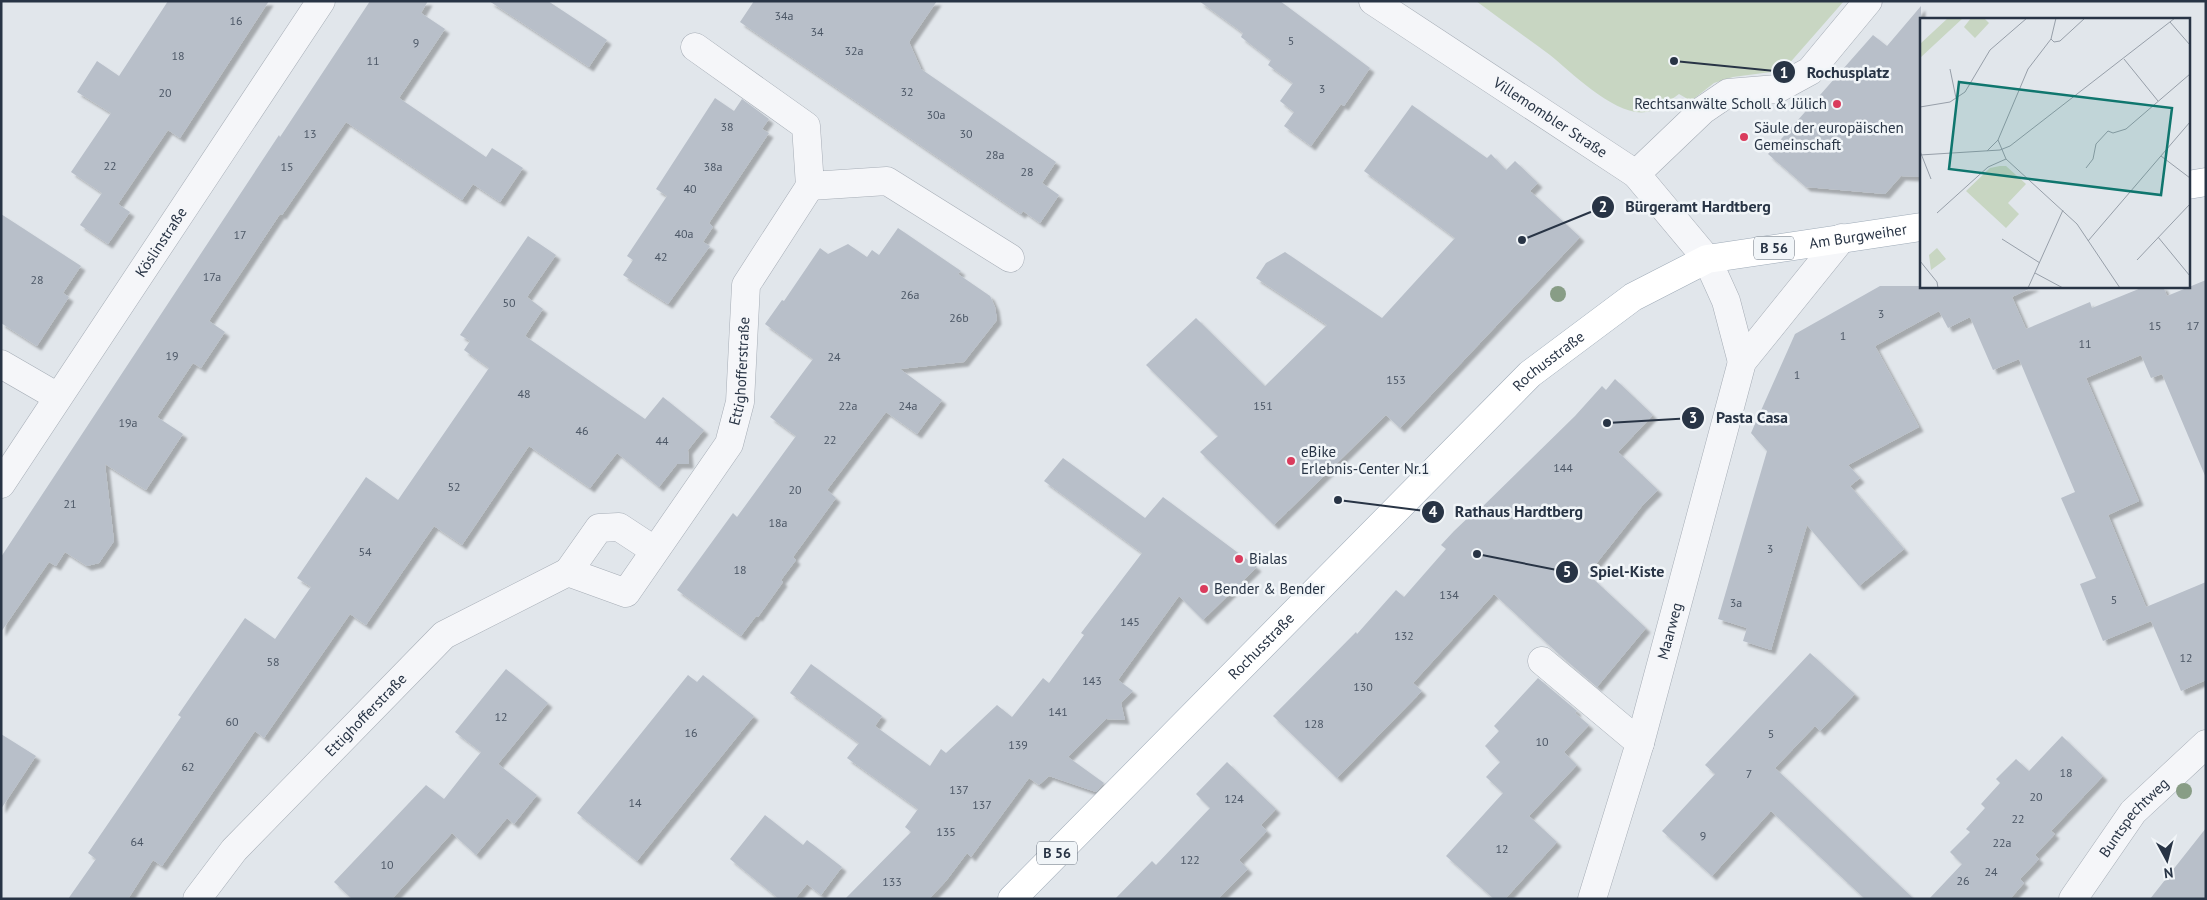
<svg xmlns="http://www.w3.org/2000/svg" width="2207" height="900" font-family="'PT Sans',sans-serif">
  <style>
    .green { fill: #c8d6c2 }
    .building { fill: #b8bfc9; filter: url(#shadow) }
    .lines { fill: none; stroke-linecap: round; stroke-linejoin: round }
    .minor-casing { stroke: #a6adb6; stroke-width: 29 }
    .major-casing { stroke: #9fabb8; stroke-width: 29 }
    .minor { stroke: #f5f6f9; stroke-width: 28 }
    .major { stroke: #fff; stroke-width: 28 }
    .tree { fill: #889d86 }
    .poi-dot { fill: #da3c5d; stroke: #f1f5f8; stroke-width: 2 }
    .labels { text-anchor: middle; stroke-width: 5; stroke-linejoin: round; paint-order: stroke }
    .number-label { font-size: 12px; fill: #4c5766 }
    .shield { fill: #f1f5f8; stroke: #646e7b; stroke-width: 1 }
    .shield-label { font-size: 14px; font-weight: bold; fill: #283445 }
    .poi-label { font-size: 15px; fill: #283445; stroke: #f1f5f8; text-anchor: start }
    .street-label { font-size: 15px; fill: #283445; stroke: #f1f5f8 }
    .inset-road { fill: none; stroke: #979fa9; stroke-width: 1 }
    .view { fill: #0f766e; fill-opacity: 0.15; stroke: #0f766e; stroke-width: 2.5 }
    .inset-edge { fill: none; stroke: #283445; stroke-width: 2.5 }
    .leader { fill: none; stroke: #283445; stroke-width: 2 }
    .callout-dot { fill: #283445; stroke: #f1f5f8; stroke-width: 2 }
    .mark-label { font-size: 15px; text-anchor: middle; font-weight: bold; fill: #fff }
    .callout-label { font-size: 16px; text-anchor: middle; font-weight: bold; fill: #283445; stroke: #f1f5f8; stroke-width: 5; stroke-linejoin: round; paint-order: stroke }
  </style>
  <defs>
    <filter id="shadow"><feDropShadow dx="4.5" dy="4.5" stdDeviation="1" flood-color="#0004"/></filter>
  </defs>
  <rect width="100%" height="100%" fill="#e1e6eb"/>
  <!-- green -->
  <path class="green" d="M1476 1H1844L1787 66 1771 72 1733 77 1714 83 1691 101 1679 94C1669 101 1658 110 1646 112 1616 117 1571 72 1550 55 1526 37 1500 19 1476 1Z"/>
  <!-- building -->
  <path class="building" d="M168 1H269L180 138 168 130 118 204 130 212 108 244 80 225 102 193 71 172 111 113 77 92 97 61 119 76Z
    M370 1H428L421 13 445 29 399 98 486 157 492 148 523 168 500 202 473 184 462 200 346 122 282 215 280 214 209 321 225 332 201 368 193 363 157 417 183 434 146 490 105 464 114 541 99 563 87 566 65 552 56 566 49 562 1 632V557L279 135 280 137Z
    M489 1H548L607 40 589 67Z
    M754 1H937L909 42 921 69 1056 162 1042 183 1059 195 1040 223 1023 211 1021 214 740 22Z
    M1199 1H1280L1370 68 1344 106 1341 104 1311 146 1284 126 1294 112 1280 101 1293 83 1268 65 1271 60 1241 37 1243 33Z
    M1921 6V177L1901 176 1885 194 1806 187 1768 154 1873 35 1887 46Z
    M715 98 734 111 742 99 769 119 762 129 769 133 709 223 713 227 703 242 710 246 668 304 623 275 633 260 627 256 667 196 656 189Z
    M1412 105 1487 158 1491 154 1506 170 1515 161 1538 183 1530 191 1580 237 1400 428 1386 415 1274 525 1200 452 1218 436 1146 365 1196 318 1265 386 1327 325 1256 278 1266 263 1285 252 1382 318 1455 238 1364 171Z
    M1 214 81 266 63 293 69 297 37 346 1 323Z
    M898 228 961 271 958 274 990 296 995 307 997 320 964 362 900 369 942 400 917 434 886 412 827 490 836 498 793 557 796 560 781 580 783 582 758 617 756 616 741 636 677 590 733 513 737 517 796 436 770 417 813 359 765 324 782 300 784 301 820 248 828 254 848 244 867 257 872 250 879 255Z
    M528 236 556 255 527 297 543 309 525 336 645 419 663 397 704 430 688 450 689 464H677L659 487 617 453 590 488 529 446 462 545 434 526 366 625 350 614 264 738 255 731 162 866 153 860 128 899H68L96 859 88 853 181 717 178 715 245 618 275 639 311 587 297 578 366 477 398 500 489 368 464 350 470 341 460 335Z
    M2206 280V478L2162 374 2151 378 2141 355 2086 378 2139 501 2108 515 2146 607 2206 582V680L2181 691 2151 621 2103 641 2080 584 2096 578 2061 498 2075 492 2019 359 1993 370 1970 317 1948 328 1939 311 1875 346 1919 427 1848 465 1860 478 1850 486 1904 549 1859 586 1807 525 1771 650 1743 641 1747 628 1718 619 1767 451 1751 433 1795 334 1880 286H2035L2012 297 2026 329 2090 302 2092 308 2146 286H2163L2167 296Z
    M1615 379 1653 415 1618 452 1658 490 1642 506 1588 574 1646 628 1597 687 1560 655 1494 594 1413 683 1422 691 1337 778 1273 716 1356 632 1357 634 1396 590 1404 597 1446 549 1441 545 1454 531 1475 511 1477 512 1575 416 1602 386 1606 390Z
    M1063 458 1145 518 1163 497 1257 567 1203 620 1179 596 1118 680 1133 691 1121 703 1125 720 1106 719 1068 757 1104 783 1096 792 1049 776 1039 785 1029 778 971 857 967 853 946 881 929 899H845L911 832 905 827 918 809 847 758 859 743 790 693 811 664 882 716 875 726 930 766 941 749 946 753 997 705 1012 717 1043 678 1049 683 1084 635 1081 633 1142 553 1044 481Z
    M1810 653 1855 694 1820 731 1815 726 1775 768 1914 899H1865L1771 811 1712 876 1662 831 1715 774 1705 765Z
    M506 669 548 703 498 764 537 795 514 824 507 818 476 855 452 833 392 899H352L334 882 426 785 444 799 481 752 455 732Z
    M688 675 697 682 703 675 754 716 637 861 577 813Z
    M1538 678 1577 711 1575 713 1589 725 1564 752 1577 765 1529 816 1557 842 1505 899H1494L1446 856 1503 793 1486 777 1500 762 1485 746 1499 731 1494 726Z
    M1 734 36 756 1 809Z
    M2062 736 2103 776 2051 831 2055 834 2035 855 2039 859 2020 879 2024 883 2010 899H1929L1962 864 1950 852 1970 832 1966 829 1985 808 1981 804 2000 783 1996 779 2016 759 2029 771Z
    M1227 762 1276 809 1261 825 1267 831 1239 860 1248 869 1218 899H1115L1152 861 1156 865 1210 808 1196 794Z
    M765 815 803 845 807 840 842 867 821 895 807 884 795 899H779L730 859Z
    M2206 828V899H2150L2172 871Z"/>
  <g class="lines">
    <!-- minor casing -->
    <g class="minor-casing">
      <g id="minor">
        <path id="s1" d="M1373 1 1636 174 1707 259 1726 301 1742 362"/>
        <path d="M695 47 806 126 810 186 887 181 1010 258"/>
        <path d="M1636 174 1703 110 1728 93 1777 89 1810 71 1868 1"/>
        <path d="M1 364 58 397"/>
        <path id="s2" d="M1 484 321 1"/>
        <path d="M568 572 599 528 619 527 654 550"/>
        <path d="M1542 661 1640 743"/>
        <path id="s3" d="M197 899 234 850 444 635 568 572 626 593 729 444 740 402 746 285 810 186"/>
        <path id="s4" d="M1592 899 1640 743 1742 362 1842 238"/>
        <path id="s5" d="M2073 899 2133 812 2206 744"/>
      </g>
    </g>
    <!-- major casing -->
    <g class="major-casing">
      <g id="major">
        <path d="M2188 185 2206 182"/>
        <path id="s6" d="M1012 899 1530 374 1633 297 1707 259 1921 227"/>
      </g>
    </g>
    <!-- minor -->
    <use href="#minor" class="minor"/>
    <!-- major -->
    <use href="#major" class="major"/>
  </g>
  <!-- trees -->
  <g class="tree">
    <circle cx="1558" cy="294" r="8"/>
    <circle cx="2184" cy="791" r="8"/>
  </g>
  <!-- markers -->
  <g class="poi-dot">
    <circle cx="1837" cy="104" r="5"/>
    <circle cx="1744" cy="137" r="5"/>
    <circle cx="1291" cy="461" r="5"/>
    <circle cx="1239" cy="559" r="5"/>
    <circle cx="1204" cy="589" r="5"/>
  </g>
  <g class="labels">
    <!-- number labels -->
    <g class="number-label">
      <text x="784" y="20">34a</text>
      <text x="236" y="25">16</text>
      <text x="817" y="36">34</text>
      <text x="1291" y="45">5</text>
      <text x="416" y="47">9</text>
      <text x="854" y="55">32a</text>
      <text x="178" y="60">18</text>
      <text x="373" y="65">11</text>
      <text x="1322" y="93">3</text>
      <text x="907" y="96">32</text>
      <text x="165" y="97">20</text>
      <text x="936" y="119">30a</text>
      <text x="727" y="131">38</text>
      <text x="310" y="138">13</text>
      <text x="966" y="138">30</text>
      <text x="995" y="159">28a</text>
      <text x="110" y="170">22</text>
      <text x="287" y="171">15</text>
      <text x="713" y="171">38a</text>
      <text x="1027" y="176">28</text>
      <text x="690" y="193">40</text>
      <text x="684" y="238">40a</text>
      <text x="240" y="239">17</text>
      <text x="661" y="261">42</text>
      <text x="212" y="281">17a</text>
      <text x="37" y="284">28</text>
      <text x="910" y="299">26a</text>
      <text x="509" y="307">50</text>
      <text x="1881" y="318">3</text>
      <text x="959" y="322">26b</text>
      <text x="2155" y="330">15</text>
      <text x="2193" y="330">17</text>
      <text x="1843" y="340">1</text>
      <text x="2085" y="348">11</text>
      <text x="172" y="360">19</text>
      <text x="834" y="361">24</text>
      <text x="1797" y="379">1</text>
      <text x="1396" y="384">153</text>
      <text x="524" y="398">48</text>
      <text x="848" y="410">22a</text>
      <text x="908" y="410">24a</text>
      <text x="1263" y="410">151</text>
      <text x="128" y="427">19a</text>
      <text x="582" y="435">46</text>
      <text x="830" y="444">22</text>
      <text x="662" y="445">44</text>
      <text x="1563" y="472">144</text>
      <text x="454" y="491">52</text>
      <text x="795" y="494">20</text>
      <text x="70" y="508">21</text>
      <text x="778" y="527">18a</text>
      <text x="1770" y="553">3</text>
      <text x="365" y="556">54</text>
      <text x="740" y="574">18</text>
      <text x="1449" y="599">134</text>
      <text x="2114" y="604">5</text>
      <text x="1736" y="607">3a</text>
      <text x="1130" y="626">145</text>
      <text x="1404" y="640">132</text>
      <text x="2186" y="662">12</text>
      <text x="273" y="666">58</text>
      <text x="1092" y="685">143</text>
      <text x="1363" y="691">130</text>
      <text x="1058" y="716">141</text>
      <text x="501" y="721">12</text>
      <text x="232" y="726">60</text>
      <text x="1314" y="728">128</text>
      <text x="691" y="737">16</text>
      <text x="1771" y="738">5</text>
      <text x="1542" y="746">10</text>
      <text x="1018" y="749">139</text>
      <text x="188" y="771">62</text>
      <text x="2066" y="777">18</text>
      <text x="1749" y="778">7</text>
      <text x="959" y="794">137</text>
      <text x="2036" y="801">20</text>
      <text x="1234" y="803">124</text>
      <text x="635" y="807">14</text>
      <text x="982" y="809">137</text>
      <text x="2018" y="823">22</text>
      <text x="946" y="836">135</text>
      <text x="1703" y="840">9</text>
      <text x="137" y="846">64</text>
      <text x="2002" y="847">22a</text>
      <text x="1502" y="853">12</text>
      <text x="1190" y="864">122</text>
      <text x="387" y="869">10</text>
      <text x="1991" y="876">24</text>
      <text x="1963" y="885">26</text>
      <text x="892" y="886">133</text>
    </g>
    <!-- shield labels -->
    <g class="shield">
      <rect x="1754" y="236.5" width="40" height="23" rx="4"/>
      <rect x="1037" y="841.5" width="40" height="23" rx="4"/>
    </g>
    <g class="shield-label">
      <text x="1774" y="253">B 56</text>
      <text x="1057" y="858">B 56</text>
    </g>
    <!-- poi labels -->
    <g class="poi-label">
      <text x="1827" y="109" text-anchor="end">Rechtsanwälte Scholl &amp; Jülich</text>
      <text x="1754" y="133">Säule der europäischen<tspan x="1754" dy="17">Gemeinschaft</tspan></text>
      <text x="1301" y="457">eBike<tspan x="1301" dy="17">Erlebnis-Center Nr.1</tspan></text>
      <text x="1249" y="564">Bialas</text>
      <text x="1214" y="594">Bender &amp; Bender</text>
    </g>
    <!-- street labels -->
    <g class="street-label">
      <text dy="5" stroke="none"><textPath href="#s1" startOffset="212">Villemombler Straße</textPath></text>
      <text dy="5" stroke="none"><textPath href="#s6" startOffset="1102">Am Burgweiher</textPath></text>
      <text dy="5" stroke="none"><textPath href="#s2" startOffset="290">Köslinstraße</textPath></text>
      <text dy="5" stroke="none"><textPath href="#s6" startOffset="760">Rochusstraße</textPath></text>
      <text dy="5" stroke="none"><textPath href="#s3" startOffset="818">Ettighofferstraße</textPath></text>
      <text dy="5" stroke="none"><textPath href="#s4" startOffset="279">Maarweg</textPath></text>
      <text dy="5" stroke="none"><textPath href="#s6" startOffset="355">Rochusstraße</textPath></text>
      <text dy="5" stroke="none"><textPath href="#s3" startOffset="250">Ettighofferstraße</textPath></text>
      <text dy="5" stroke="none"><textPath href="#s5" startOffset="102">Buntspechtweg</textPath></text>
    </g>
  </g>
  <!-- overview -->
  <g transform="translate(1920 18)">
    <rect width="270" height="270" fill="#e1e6eb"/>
    <path d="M28 0H43L0 40V26ZM51 0H64L69 5 55 20 44 9ZM80 148H86L106 166 88 185 99 196 86 210 46 173 70 150ZM17 230 26 241 11 252 9 237Z" fill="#c8d6c2"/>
    <path class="inset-road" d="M250 4 270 27M131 21 134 24 140 23 165 0M204 41 238 83M30 51 36 80M0 89 30 84 45 74 70 32 107 0M78 122 86 141 157 206 200 270M0 133 11 161M67 133 78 122 108 51 131 21 136 0M0 137 80 132 90 128 255 0M241 138 270 160M166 150 173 141 176 126 188 113 193 115 206 111 270 56M17 195 68 149 86 141M238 219 270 258M82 221 120 245M168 223 270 104M217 242 270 186M0 243 17 264 18 270M115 255 143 270M108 270 143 192"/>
    <path class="view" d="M39 64 252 90 241 177 29 151Z"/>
    <rect width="270" height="270" class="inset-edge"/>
  </g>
  <!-- callouts -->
  <path class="leader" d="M1674 61L1784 72M1522 240L1603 207M1607 423L1693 418M1338 500L1433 512M1477 554L1567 572"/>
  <g class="callout-dot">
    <circle cx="1674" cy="61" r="5"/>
    <circle cx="1522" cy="240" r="5"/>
    <circle cx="1607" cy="423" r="5"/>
    <circle cx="1338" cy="500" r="5"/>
    <circle cx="1477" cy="554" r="5"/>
    <circle cx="1784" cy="72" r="12"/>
    <circle cx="1603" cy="207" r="12"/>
    <circle cx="1693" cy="418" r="12"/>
    <circle cx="1433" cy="512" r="12"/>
    <circle cx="1567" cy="572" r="12"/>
  </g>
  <g class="mark-label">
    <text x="1784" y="78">1</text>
    <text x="1603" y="212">2</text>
    <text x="1693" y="423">3</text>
    <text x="1433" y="517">4</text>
    <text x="1567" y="577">5</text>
  </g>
  <g class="callout-label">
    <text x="1848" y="78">Rochusplatz</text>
    <text x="1698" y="212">Bürgeramt Hardtberg</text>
    <text x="1752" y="423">Pasta Casa</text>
    <text x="1519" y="517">Rathaus Hardtberg</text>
    <text x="1627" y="577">Spiel-Kiste</text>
  </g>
  <!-- border -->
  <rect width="2207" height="900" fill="none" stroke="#283445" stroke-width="5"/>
  <!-- north arrow -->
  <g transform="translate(2167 860) rotate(173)" stroke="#f1f5f8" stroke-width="4" paint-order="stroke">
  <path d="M0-4L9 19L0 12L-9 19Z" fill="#283445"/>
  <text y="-8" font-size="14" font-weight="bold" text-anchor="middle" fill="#283445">N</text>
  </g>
</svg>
